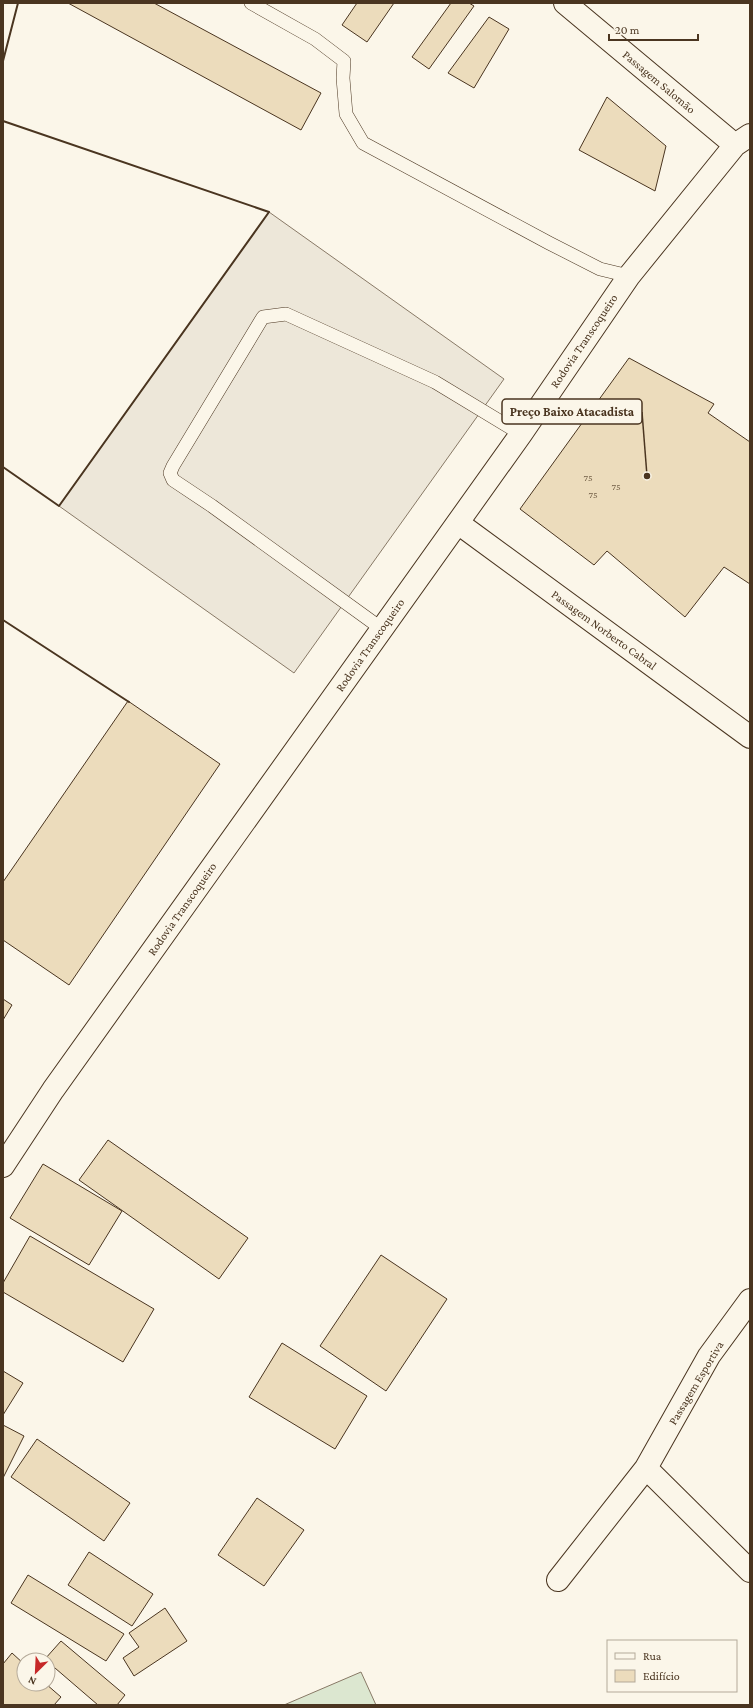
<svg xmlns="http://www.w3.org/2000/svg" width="753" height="1708" font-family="'Crimson Pro',serif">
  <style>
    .green { fill: #dce7d0; stroke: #887966 }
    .parking { fill: #ede7d9; stroke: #887966 }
    .building { fill: #ecdcbc; stroke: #4a3520 }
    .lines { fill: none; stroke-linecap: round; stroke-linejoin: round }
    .lane-casing { stroke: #4a3520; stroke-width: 14 }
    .street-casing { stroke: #4a3520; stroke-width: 24 }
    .secondary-casing { stroke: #4a3520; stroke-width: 24 }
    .lane { stroke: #fbf6e9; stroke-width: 13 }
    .street { stroke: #fbf6e9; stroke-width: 22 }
    .secondary { stroke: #fbf6e9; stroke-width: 22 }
    .wall { stroke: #4a3520; stroke-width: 2 }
    .labels { text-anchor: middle; stroke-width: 3; stroke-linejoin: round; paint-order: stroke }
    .number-label { font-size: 10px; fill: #725f47 }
    .street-label { font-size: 12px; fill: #4a3520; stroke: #fbf6e9 }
    .leader { fill: none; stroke: #4a3520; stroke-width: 1.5 }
    .callout-dot { fill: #4a3520; stroke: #fbf6e9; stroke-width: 1.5 }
    .callout { fill: #fbf6e9; stroke: #4a3520; stroke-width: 1.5 }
    .callout-label { font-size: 13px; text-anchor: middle; font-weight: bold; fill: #4a3520 }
  </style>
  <rect width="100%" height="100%" fill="#fbf6e9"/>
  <!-- green -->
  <path class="green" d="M361 1672 376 1705H284Z"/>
  <!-- parking -->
  <path class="parking" d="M269 212 504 379 294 673 59 506Z"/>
  <!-- building -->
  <path class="building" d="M68 3H154L321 93 301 130Z
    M357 3H394L367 42 342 25Z
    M451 3H469L474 6 429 69 412 57Z
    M489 17 509 29 474 88 448 73Z
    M607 97 666 146 655 191 579 150Z
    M629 358 714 404 708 413 750 442V584L724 567 685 617 607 551 594 565 520 509Z
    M128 701 220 764 69 985 3 940V882Z
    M3 999 12 1005 3 1020Z
    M108 1140 248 1238 219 1279 79 1180Z
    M43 1164 122 1211 89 1265 10 1218Z
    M30 1236 154 1309 123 1362 3 1292V1283Z
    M381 1255 447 1299 386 1391 320 1346Z
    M282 1343 367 1396 335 1449 249 1397Z
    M3 1371 23 1383 3 1415Z
    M3 1425 24 1436 3 1478Z
    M37 1439 130 1503 104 1541 11 1477Z
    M257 1498 304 1530 264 1586 218 1555Z
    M89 1552 153 1594 132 1626 68 1585Z
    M28 1575 124 1634 106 1661 11 1603Z
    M165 1608 187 1641 134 1676 123 1658 139 1647 129 1633Z
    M61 1641 125 1695 117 1705H98L48 1662V1660L45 1659Z
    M12 1653 24 1664V1684H46L61 1697 54 1705H5L3 1703V1664Z"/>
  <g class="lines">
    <!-- lane casing -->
    <g class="lane-casing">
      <path id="lane" d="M251 3 315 39 344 61 343 78 346 114 363 143 549 243 600 269 629 276
        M382 629 212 506 173 480 170 473 173 466 263 317 286 314 435 382 521 434"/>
    </g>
    <!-- street casing -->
    <g class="street-casing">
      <path id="street" d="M458 523 750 737
        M646 1468 750 1571
        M558 1580 646 1468 709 1356 750 1300"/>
    </g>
    <!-- secondary casing -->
    <g class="secondary-casing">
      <path id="secondary" d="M565 3 735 145
        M3 1166 53 1090 521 434 629 276 735 145 750 135"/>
    </g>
    <!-- lane -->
    <use href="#lane" class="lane"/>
    <!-- street -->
    <use href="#street" class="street"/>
    <!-- secondary -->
    <use href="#secondary" class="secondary"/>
    <!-- wall -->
    <path class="wall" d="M3 61 18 3
      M3 121 269 212 59 506 3 467
      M3 620 129 702"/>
  </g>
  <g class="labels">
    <!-- number labels -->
    <g class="number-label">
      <text x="588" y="481">75</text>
      <text x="616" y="490">75</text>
      <text x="593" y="498">75</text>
    </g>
    <!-- street labels -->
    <g class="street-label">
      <text transform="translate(659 82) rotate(40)" y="4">Passagem Salomão</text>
      <text transform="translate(584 341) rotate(-56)" y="4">Rodovia Transcoqueiro</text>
      <text transform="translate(604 630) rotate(36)" y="4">Passagem Norberto Cabral</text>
      <text transform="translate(370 645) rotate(-55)" y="4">Rodovia Transcoqueiro</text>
      <text transform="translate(182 909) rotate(-55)" y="4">Rodovia Transcoqueiro</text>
      <text transform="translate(696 1383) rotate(-59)" y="4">Passagem Esportiva</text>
    </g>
  </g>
  <!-- callouts -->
  <path class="leader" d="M647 476L642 412"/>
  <circle class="callout-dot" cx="647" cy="476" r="4"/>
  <rect class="callout" x="502" y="399" width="140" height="25" rx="4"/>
  <g class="callout-label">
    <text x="572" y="416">Preço Baixo Atacadista</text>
  </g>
  <!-- border -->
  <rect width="753" height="1708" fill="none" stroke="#4a3520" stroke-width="8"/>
  <!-- legend -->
  <rect x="607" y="1640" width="130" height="52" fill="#fbf6e9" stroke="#b4a999"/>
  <rect x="615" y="1653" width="20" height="6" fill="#fbf6e9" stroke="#b4a999"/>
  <text x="643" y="1660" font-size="12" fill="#4a3520">Rua</text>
  <rect x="615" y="1670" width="20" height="12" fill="#ecdcbc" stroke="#b4a999"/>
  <text x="643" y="1680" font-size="12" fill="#4a3520">Edifício</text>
  <!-- north arrow -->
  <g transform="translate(36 1672) rotate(204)"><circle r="19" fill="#fbf6e9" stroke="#b4a999"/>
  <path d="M0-3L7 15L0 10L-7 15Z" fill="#c62828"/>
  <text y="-6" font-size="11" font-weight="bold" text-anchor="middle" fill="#4a3520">N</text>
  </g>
  <!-- scale -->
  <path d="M609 34v6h89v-6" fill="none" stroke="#4a3520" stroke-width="2"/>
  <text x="615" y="34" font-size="12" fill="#4a3520" stroke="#fbf6e9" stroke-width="3" paint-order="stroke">20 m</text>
</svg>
